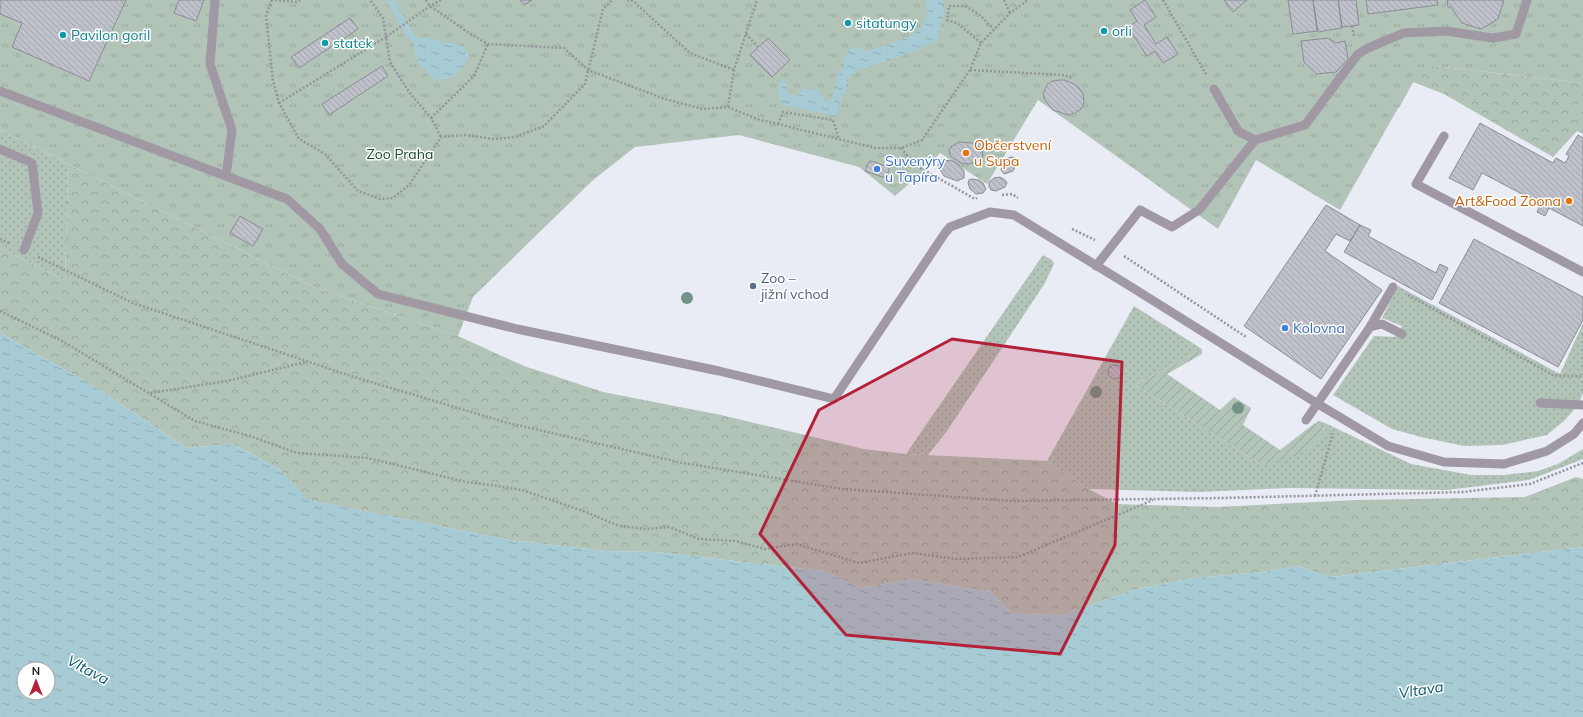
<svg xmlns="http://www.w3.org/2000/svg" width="1583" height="717" font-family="Mulish,sans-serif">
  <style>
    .grass { fill: url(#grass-dots); fill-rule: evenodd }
    .forest { fill: url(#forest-crowns) }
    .park { fill: url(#park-tufts) }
    .garden { fill: url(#garden-furrows) }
    .water { fill: url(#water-ripples); fill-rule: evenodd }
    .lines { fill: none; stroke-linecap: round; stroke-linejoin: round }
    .stream { stroke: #a6cbd4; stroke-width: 7 }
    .building { fill: url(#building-back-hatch); stroke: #8a8c94 }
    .path { stroke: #93959b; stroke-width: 2.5; stroke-dasharray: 2 2; stroke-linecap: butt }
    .service { stroke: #a099a4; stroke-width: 9 }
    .tree { fill: #759287 }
    .marked { fill: #b4223a; fill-opacity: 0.2; stroke: #b4223a; stroke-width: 3; stroke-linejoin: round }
    .culture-dot { fill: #0f9aa8; stroke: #fff; stroke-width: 1.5 }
    .food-dot { fill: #e8710a; stroke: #fff; stroke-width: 1.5 }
    .shop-dot { fill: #3f7fe0; stroke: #fff; stroke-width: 1.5 }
    .service-dot { fill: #5c6f8a; stroke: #fff; stroke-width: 1.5 }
    .labels { text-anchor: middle; stroke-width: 3; stroke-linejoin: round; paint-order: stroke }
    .culture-label { font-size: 14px; fill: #0d838f; stroke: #fff; text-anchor: start }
    .food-label { font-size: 14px; fill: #c56008; stroke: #fff; text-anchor: start }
    .park-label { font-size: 14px; fill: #16482d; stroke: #fff }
    .shop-label { font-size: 14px; fill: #366cbe; stroke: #fff; text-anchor: start }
    .service-label { font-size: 14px; fill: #4e5e75; stroke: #fff; text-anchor: start }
    .water-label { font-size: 15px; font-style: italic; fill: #0c5967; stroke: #fff }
  </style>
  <defs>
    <pattern id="grass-dots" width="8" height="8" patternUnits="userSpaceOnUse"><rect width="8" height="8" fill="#b2c4b8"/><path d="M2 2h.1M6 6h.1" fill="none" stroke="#98a89e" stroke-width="1.8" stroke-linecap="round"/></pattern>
    <pattern id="forest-crowns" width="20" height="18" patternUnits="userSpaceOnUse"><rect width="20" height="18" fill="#b2c4b8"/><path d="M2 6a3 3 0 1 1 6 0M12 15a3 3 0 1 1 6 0" fill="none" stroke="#98a89e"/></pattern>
    <pattern id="park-tufts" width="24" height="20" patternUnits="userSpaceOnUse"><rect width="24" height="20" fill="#b2c4b8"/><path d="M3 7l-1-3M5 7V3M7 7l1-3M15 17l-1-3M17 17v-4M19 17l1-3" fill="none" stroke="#98a89e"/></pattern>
    <pattern id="garden-furrows" width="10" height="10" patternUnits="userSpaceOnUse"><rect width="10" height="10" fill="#b2c4b8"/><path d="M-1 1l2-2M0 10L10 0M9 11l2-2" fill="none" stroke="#98a89e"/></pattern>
    <pattern id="water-ripples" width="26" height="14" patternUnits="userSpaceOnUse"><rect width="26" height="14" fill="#a6cbd4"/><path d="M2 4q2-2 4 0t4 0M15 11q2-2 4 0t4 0" fill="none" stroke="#8eaeb5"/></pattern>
    <pattern id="building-back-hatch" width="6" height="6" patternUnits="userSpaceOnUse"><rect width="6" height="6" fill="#bfc1ca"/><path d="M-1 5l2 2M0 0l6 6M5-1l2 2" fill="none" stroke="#a3a5ad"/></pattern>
  </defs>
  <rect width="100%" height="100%" fill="#eaecf5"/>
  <!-- grass -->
  <path class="grass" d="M0 130 68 164 65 280 0 248Z
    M1043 255 1052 260 1054 264 1045 283 947 431 928 455 906 454Z
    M1398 286 1560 374 1583 323V393L1579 404 1565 420 1547 435 1502 445 1464 446 1421 437 1392 429 1333 395 1374 336 1395 337 1402 326 1382 318Z
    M1134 306 1202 349 1135 385 1262 465 1326 430 1315 423 1319 421 1325 423 1411 464 1471 475H1504L1538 471 1558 464 1583 449V459L1529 480 1447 490 1289 488 1200 492 1089 489 1047 461ZM1116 365 1120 368 1121 373 1117 378H1112C1107 374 1107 370 1111 366Z"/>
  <!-- forest -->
  <path class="forest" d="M1434 66 1583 83V134L1577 131 1553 157 1444 94 1413 82 1399 108 1370 100Z
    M68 164 314 287 458 336 524 366 603 392 721 415 864 449 906 454 1047 461 1089 489 1117 504 1217 507 1357 500 1525 497 1576 477 1583 479V547L1331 577 1297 566 1263 572 1194 578 1133 590 1063 615 1012 614 991 592 911 579 862 588 824 571 656 552 606 551 509 540 308 500 279 469 233 444 187 448 90 384 0 333V248L65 280Z"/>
  <!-- park -->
  <path class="park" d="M0 0H1583V83L1434 66 1413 82 1340 210 1256 160 1218 229 1038 100 987 184 940 153 924 171 895 196 859 167 739 135 635 147 592 181 473 297 458 336 314 287 0 130Z"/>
  <!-- garden -->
  <path class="garden" d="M1202 349V354L1167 374 1220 410 1234 397 1251 408 1243 425 1280 450 1315 423 1326 430 1312 447 1295 456 1262 465 1135 385Z"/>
  <!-- water -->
  <path class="water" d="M925 0H942L944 12 937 40 912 53 874 65 858 71 850 76 836 116 783 105 777 94 781 79 787 85V93L798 96 803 89H818L825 102 832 98 837 76 844 66V58L848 51 856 46 867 51C879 47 903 41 912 35 924 28 931 13 925 0Z
    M412 38H429L463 46 469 55C460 74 457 79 436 80 429 73 417 65 415 54 414 49 414 44 412 38Z
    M0 333 90 384 187 448 233 444 279 469 309 500 509 540 606 551 656 552 824 571 862 588 911 579 991 592 1012 614 1063 615 1133 590 1194 578 1263 572 1297 566 1332 577 1583 547V717H0ZM24 669H48V693H24Z"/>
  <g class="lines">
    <!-- stream -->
    <path class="stream" d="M390 0 412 38"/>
  </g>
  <!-- building -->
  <path class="building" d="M0 0H126L89 81 12 47 22 23 0 14Z
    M179 0H204L196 21 174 13Z
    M520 0H532L524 5Z
    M1145 0 1156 17 1144 25 1156 44 1167 37 1178 54 1163 63 1155 51 1147 56 1128 27 1137 21 1130 10Z
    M1224 0H1247L1233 12Z
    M1288 0H1313L1317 31 1293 34Z
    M1313 0H1338L1342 28 1318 32Z
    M1338 0H1356L1359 25 1342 27Z
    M1366 0H1437L1438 5 1368 14Z
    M1447 0H1504L1498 19 1481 29 1462 23 1451 7H1448Z
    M350 18 358 29 299 68 291 57Z
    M768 38 790 60 772 77 750 55Z
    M1328 38 1336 43 1345 41 1348 59 1336 72 1317 74 1304 62 1301 41Z
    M382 66 388 76 329 115 322 104Z
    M1060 80H1065L1074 84 1079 88 1083 94 1084 101 1083 105 1081 109 1075 113 1068 115 1053 110 1045 100 1043 94 1047 85 1052 81Z
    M1480 123 1553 163 1556 158 1565 163 1569 156 1566 154 1578 135 1583 138V226L1549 208 1545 216 1537 212 1541 204 1482 173 1473 190 1449 178Z
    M959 142 972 143 978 146 982 150 983 155 981 160 969 164 961 163 953 158 950 155 949 150 951 147Z
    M1012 157 1015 158 1016 162 1015 167 1013 171 1004 174 1001 170 1003 162 1007 158Z
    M942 160 953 161 959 165 964 171V178L957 181 944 176 938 166 939 162Z
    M871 161 888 167 889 170 886 178 865 171 869 162Z
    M1000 177 1005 180 1007 183 1005 187 996 191 991 190 989 187V182L994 178Z
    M972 179 979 180 983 183 986 189 983 193 976 194 970 189 968 183 969 180Z
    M1326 205 1360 225 1350 241 1336 234 1325 251 1382 290 1321 379 1244 326Z
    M240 216 263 229 253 246 230 233Z
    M1360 225 1371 230 1368 236 1436 273 1440 264 1448 268 1432 300 1344 252Z
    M1474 239 1583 297V320L1558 367 1439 303Z
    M1108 372a7 7 0 1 1 14 0a7 7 0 1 1-14 0Z"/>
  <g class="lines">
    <!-- path -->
    <path class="path" d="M272 0 266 16 273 81 279 103 299 139 325 154 358 191 380 199 393 198 409 185 441 137 465 135 494 139 515 137 544 126 585 84 603 9 612 0
      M275 0 297 2 300 0
      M426 0 430 6 469 33 488 44 564 48 588 70 665 99 703 109 728 107 757 119 875 148H901L922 140 970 70 981 43 1010 13 1028 0
      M441 0 430 6 386 37 390 62 409 92 431 118 441 137
      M627 0 633 1 690 53 734 70
      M1004 0 1010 13
      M1163 0 1207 76
      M1352 26 1354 36
      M746 34 758 47
      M981 43 957 23 947 20 949 6H965L979 14 993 29
      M970 70 1064 75 1072 78
      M279 103 386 37 383 18 370 0
      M728 107 734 70 757 0
      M431 118 474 76 488 44
      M778 124 783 112 833 120 839 139
      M901 148 915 165 975 199 977 198
      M1002 195 1012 194 1018 198
      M1072 229 1095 240
      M0 239 9 243
      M1124 256 1246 337
      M38 257 133 303 351 376 508 423 683 463 843 489 1011 501 1221 498 1463 492 1530 484 1583 463
      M1408 295 1553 375 1558 376H1583
      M0 311 62 341 195 421 250 436 297 453 368 458 466 482 491 485 522 490 586 512 619 526 647 529 669 527 699 539 735 541 765 549 796 544 859 563 912 553 956 559 1018 557 1153 500
      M150 393 227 381 306 362
      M1315 496 1333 433"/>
    <!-- service -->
    <path class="service" d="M215 0 210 64 232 130 226 176
      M1214 89 1238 131 1255 140 1305 125 1358 54 1368 48 1404 33 1446 31 1493 38 1516 34 1527 0
      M0 91 287 199 320 229 342 264 378 294 517 329 719 371 834 399 945 233 950 227 990 212 1014 215 1133 288 1318 404 1388 446 1444 462 1504 464 1547 451 1574 434 1583 423
      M1444 136 1416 184 1583 272
      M0 149 32 163 38 213 24 250
      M1096 266 1140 210 1172 227 1199 210 1255 140
      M1370 327 1393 287
      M1540 403 1583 405
      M1306 420 1370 327 1382 324 1402 334"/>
  </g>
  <!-- trees -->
  <g class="tree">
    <circle cx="687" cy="298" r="6"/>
    <circle cx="1096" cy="392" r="6"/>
    <circle cx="1238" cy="408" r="6"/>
  </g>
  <!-- marked area -->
  <path class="marked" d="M952 339 1122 362 1115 545 1060 654 846 635 760 534 819 410Z"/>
  <!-- markers -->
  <g class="culture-dot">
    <circle cx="848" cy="23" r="4"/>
    <circle cx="1104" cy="31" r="4"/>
    <circle cx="63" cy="35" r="4"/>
    <circle cx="325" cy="43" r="4"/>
  </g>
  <g class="food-dot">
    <circle cx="966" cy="153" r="4"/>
    <circle cx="1569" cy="201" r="4"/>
  </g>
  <g class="shop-dot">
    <circle cx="877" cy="169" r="4"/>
    <circle cx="1285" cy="328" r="4"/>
  </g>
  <circle class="service-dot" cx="753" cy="286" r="4"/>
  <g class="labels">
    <!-- culture labels -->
    <g class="culture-label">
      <text x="856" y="28">sitatungy</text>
      <text x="1112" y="36">orli</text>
      <text x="71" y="40">Pavilon goril</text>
      <text x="333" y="48">statek</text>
    </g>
    <!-- food labels -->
    <g class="food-label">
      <text x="974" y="150">Občerstvení<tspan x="974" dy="16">u Supa</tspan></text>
      <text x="1561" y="206" text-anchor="end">Art&amp;Food Zoona</text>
    </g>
    <!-- park labels -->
    <g class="park-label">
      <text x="400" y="159">Zoo Praha</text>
    </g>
    <!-- shop labels -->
    <g class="shop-label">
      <text x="885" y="166">Suvenýry<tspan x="885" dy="16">u Tapíra</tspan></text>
      <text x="1293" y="333">Kolovna</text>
    </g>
    <!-- service labels -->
    <g class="service-label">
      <text x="761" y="283">Zoo –<tspan x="761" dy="16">jižní vchod</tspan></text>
    </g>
    <!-- water labels -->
    <g class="water-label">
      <text transform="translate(88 670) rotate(28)" y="5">Vltava</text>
      <text transform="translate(1421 690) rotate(-9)" y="5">Vltava</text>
    </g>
  </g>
  <!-- north arrow -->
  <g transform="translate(36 681)"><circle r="19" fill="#ffffff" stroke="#a1a2a3"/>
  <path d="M0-3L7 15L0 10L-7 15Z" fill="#b4223a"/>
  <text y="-6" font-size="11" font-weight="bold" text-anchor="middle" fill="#151619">N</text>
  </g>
</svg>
